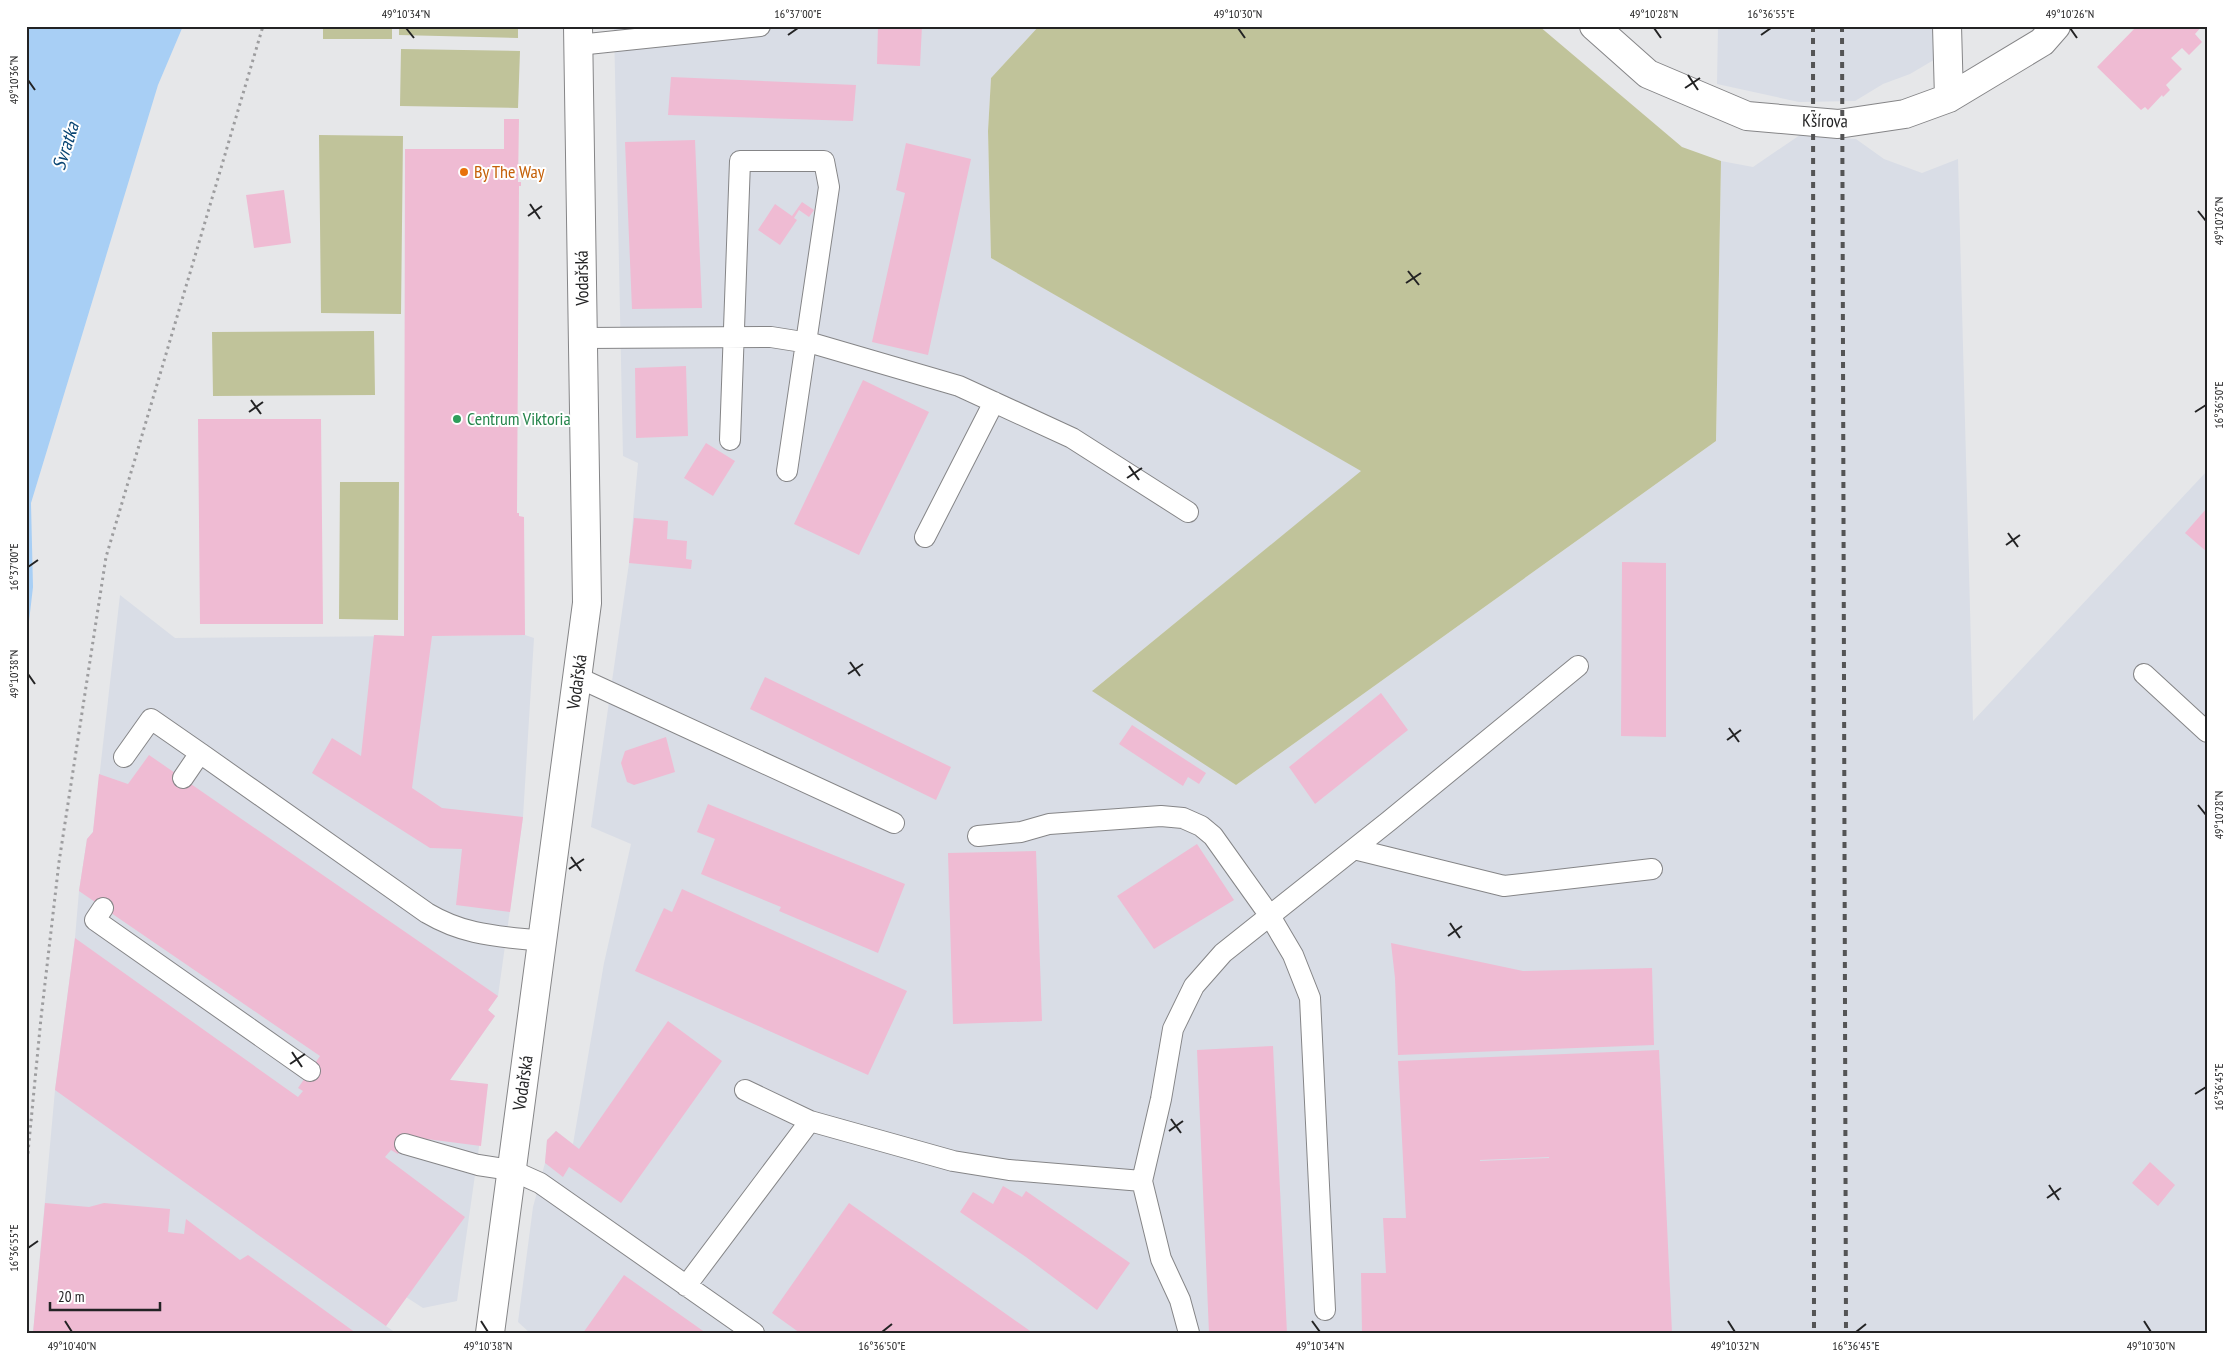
<svg xmlns="http://www.w3.org/2000/svg" width="2233" height="1359" font-family="'PT Sans Narrow',sans-serif">
  <style>
    .built { fill: #d9dde6 }
    .green { fill: #c0c39a }
    .water { fill: #a8cff5 }
    .building { fill: #efbbd3; fill-rule: evenodd }
    .lines { fill: none; stroke-linecap: round; stroke-linejoin: round }
    .lane-casing { stroke: #858587; stroke-width: 22 }
    .street-casing { stroke: #858587; stroke-width: 30 }
    .path { stroke: #9d9d9f; stroke-width: 3; stroke-dasharray: 2.5 4; stroke-linecap: butt }
    .lane { stroke: #fff; stroke-width: 20 }
    .street { stroke: #fff; stroke-width: 28 }
    .rail { stroke: #545455; stroke-width: 4; stroke-dasharray: 6 6; stroke-linecap: butt }
    .ticks { fill: none; stroke: #232324; stroke-width: 2 }
    .food-dot { fill: #e8710a; stroke: #fff; stroke-width: 2 }
    .leisure-dot { fill: #2e9e5b; stroke: #fff; stroke-width: 2 }
    .labels { text-anchor: middle; stroke-width: 4; stroke-linejoin: round; paint-order: stroke }
    .street-label { font-size: 18px; fill: #232324; stroke: #fff }
    .food-label { font-size: 18px; fill: #c56008; stroke: #fff; text-anchor: start }
    .leisure-label { font-size: 18px; fill: #27864d; stroke: #fff; text-anchor: start }
    .water-label { font-size: 19px; font-style: italic; fill: #094573; stroke: #fff }
    .neatline { fill: none; stroke: #232324; stroke-width: 2 }
    .ticks-label { font-size: 12px; text-anchor: middle; fill: #232324 }
  </style>
  <rect width="100%" height="100%" fill="#e6e7e9"/>
  <!-- built -->
  <path class="built" d="M614 26H1039L991 78 988 131 991 258 1362 471 1093 690 1236 785 1716 441 1721 161 1753 167 1800 135 1856 139 1884 159 1922 173 1958 159 1973 721 2207 471V1333H530L518 1322 533 1207 545 1163 547 1140 556 1131 573 1144 604 963 631 844 591 827 629 563 638 463 623 456Z
    M1718 26H1955L1954 48 1910 74 1883 84 1855 101 1799 102 1717 84Z
    M120 595 175 638 525 635 534 638 523 817 498 996 488 1010 495 1016 450 1080 488 1084 457 1301 423 1308 406 1297 386 1326 396 1333H33L55 1090 75 938 79 891 87 839 93 832Z"/>
  <!-- green -->
  <path class="green" d="M323 26H392V39H323Z
    M399 26H518V38L399 35Z
    M1039 26H1539L1682 147 1721 161 1716 441 1236 785 1092 691 1361 471 991 258 988 131 991 78Z
    M401 49 520 51 518 108 400 106Z
    M319 135 403 136 401 314 321 313Z
    M374 331 375 395 213 396 212 332Z
    M340 482H399L398 620 339 619Z"/>
  <!-- water -->
  <path class="water" d="M26 26H183L158 85 31 503 33 587 26 647Z"/>
  <!-- building -->
  <path class="building" d="M878 26H922L920 66 877 64Z
    M2137 26H2202L2195 34 2202 42 2189 55 2182 48 2171 58 2182 69 2166 85 2170 90 2163 97 2162 95 2148 110 2145 107 2141 110 2097 67Z
    M671 77 856 85 853 121 668 115Z
    M504 119H519L518 182H521V186H519L517 513H519V516L524 517 525 635 432 636 412 788 442 808 523 817 510 912 456 905 462 849 430 848 312 773 332 738 361 756 374 635 404 636 405 149H504Z
    M695 140 702 308 632 309 625 142Z
    M906 143 971 159 928 355 872 342 905 193 896 190Z
    M284 190 291 243 254 248 246 195Z
    M802 202 814 210 809 217 799 210 794 218 797 220 780 245 758 230 775 204 792 216Z
    M686 366 688 436 636 438 635 368Z
    M863 380 929 412 859 555 794 524Z
    M198 419H321L323 624H200Z
    M706 443 735 461 713 496 684 478Z
    M2207 508V552L2185 533Z
    M634 518 668 521 667 539 687 541 686 559 692 560 691 569 629 563Z
    M1622 562 1666 563V737L1621 736Z
    M765 677 951 767 936 800 750 709Z
    M1381 693 1408 730 1315 804 1289 767Z
    M1132 725 1206 773 1199 784 1188 777 1183 786 1119 744Z
    M666 737 675 772 634 785 627 782 621 763 625 751Z
    M149 755 498 996 488 1010 495 1016 450 1080 488 1084 481 1146 411 1137 398 1154 391 1150 385 1157 465 1217 386 1326 55 1090 75 938 298 1097 303 1091 298 1088 320 1056 79 891 87 839 93 832 99 774 128 784Z
    M708 804 905 884 878 953 779 911 781 907 701 874 715 839 697 832Z
    M1197 844 1234 900 1154 949 1117 896Z
    M1036 851 1042 1021 953 1024 948 853Z
    M682 889 907 991 868 1075 635 971 664 908 672 912Z
    M1391 943 1523 971 1652 968 1654 1045 1398 1055 1395 978Z
    M668 1021 722 1061 621 1203 569 1167 563 1177 545 1163 547 1140 556 1131 579 1149Z
    M1273 1046 1287 1333H1209L1197 1050Z
    M1659 1050 1672 1333H1615V1331L1362 1333 1361 1273H1386L1383 1218H1406L1398 1061ZM1549 1157V1158L1480 1161V1160Z
    M2150 1162 2175 1185 2158 1206 2132 1183Z
    M1003 1186 1022 1197 1026 1191 1130 1263 1097 1310 1026 1257 960 1212 973 1192 993 1204Z
    M45 1203 89 1207 104 1203 170 1209 168 1232 184 1234 186 1219 240 1260 248 1255 356 1333H33Z
    M849 1203 1033 1333H800L772 1313Z
    M624 1275 706 1333H583Z"/>
  <g class="lines">
    <!-- lane casing -->
    <g class="lane-casing">
      <path id="lane" d="M578 45 760 26
        M583 338 771 337 815 344 959 386 1072 438 1188 512
        M730 440 740 161H824L829 187 787 471
        M925 537 994 402
        M2144 674 2207 732
        M577 677 894 823
        M124 757 151 719 200 753
        M183 778 200 753 427 913C466 936 498 936 542 941
        M978 836 1021 832 1049 824 1161 816 1183 818 1201 826 1213 836 1270 916 1293 955 1310 998 1325 1310
        M1354 849 1504 886 1652 869
        M103 908 95 920 310 1071
        M745 1090 810 1121 953 1161 1009 1170 1142 1181
        M405 1144 478 1165 511 1170 540 1183 754 1333
        M686 1286 810 1121
        M1189 1333 1180 1300 1161 1259 1142 1181 1161 1099 1173 1029 1194 986 1223 953 1389 821 1578 666"/>
    </g>
    <!-- street casing -->
    <g class="street-casing">
      <path id="street" d="M1594 26 1648 74 1747 116 1838 124 1905 114 1949 98 2042 42 2056 26
        M1947 26 1949 98
        M490 1333 587 603 578 26"/>
    </g>
    <!-- path -->
    <path class="path" d="M26 1173 41 1018 59 862 106 557 263 26"/>
    <!-- lane -->
    <use href="#lane" class="lane"/>
    <!-- street -->
    <use href="#street" class="street"/>
    <!-- rail -->
    <path class="rail" d="M1813 26 1814 1333
      M1842 26 1846 1333"/>
  </g>
  <!-- ticks -->
  <path class="ticks" d="M406 28 414 38M1238 28 1245 38M1654 28 1661 38M2070 28 2077 38M788 35 798 28M1761 35 1771 28M1688 75 1698 90M28 80 35 90M1685 88 1700 78M530 204 540 219M2198 211 2206 221M528 216 542 206M1408 271 1419 285M1406 283 1421 273M251 400 261 414M249 412 263 402M2195 412 2206 405M1129 466 1139 480M1127 478 1142 468M2008 533 2018 547M2006 545 2020 535M28 567 38 560M850 662 860 676M28 674 35 684M848 674 863 664M1729 728 1739 742M1727 740 1741 730M2198 805 2206 815M571 857 581 871M569 869 584 859M1450 923 1460 938M1448 936 1462 926M292 1052 302 1067M290 1064 305 1054M2195 1094 2206 1087M1171 1119 1181 1133M1169 1131 1183 1121M2049 1185 2059 1200M2047 1198 2061 1188M28 1248 38 1241M65 1321 72 1332M481 1321 488 1332M1312 1321 1320 1332M1728 1321 1735 1332M2144 1321 2151 1332M882 1332 892 1324M1856 1332 1866 1324"/>
  <!-- markers -->
  <circle class="food-dot" cx="464" cy="172" r="5"/>
  <circle class="leisure-dot" cx="457" cy="419" r="5"/>
  <g class="labels">
    <!-- street labels -->
    <g class="street-label">
      <text transform="translate(1825 121) rotate(1)" y="6">Kšírova</text>
      <text transform="translate(582 278) rotate(-91)" y="6">Vodařská</text>
      <text transform="translate(577 682) rotate(-82)" y="6">Vodařská</text>
      <text transform="translate(523 1083) rotate(-82)" y="6">Vodařská</text>
    </g>
    <!-- food labels -->
    <g class="food-label">
      <text x="474" y="178">By The Way</text>
    </g>
    <!-- leisure labels -->
    <g class="leisure-label">
      <text x="467" y="425">Centrum Viktoria</text>
    </g>
    <!-- water labels -->
    <g class="water-label">
      <text transform="translate(65 146) rotate(-72)" y="7">Svratka</text>
    </g>
  </g>
  <!-- border -->
  <rect width="2233" height="1359" fill="none" stroke="#ffffff" stroke-width="55"/>
  <!-- scale -->
  <path d="M50 1302v8h110v-8" fill="none" stroke="#232324" stroke-width="2.5"/>
  <text x="58" y="1302" font-size="15" fill="#232324" stroke="#ffffff" stroke-width="4" paint-order="stroke">20 m</text>
  <rect x="28" y="28" width="2178" height="1304" class="neatline"/>
  <g class="ticks-label">
    <text x="406" y="18">49°10'34"N</text>
    <text x="798" y="18">16°37'00"E</text>
    <text x="1238" y="18">49°10'30"N</text>
    <text x="1654" y="18">49°10'28"N</text>
    <text x="1771" y="18">16°36'55"E</text>
    <text x="2070" y="18">49°10'26"N</text>
    <text transform="translate(14 80) rotate(-90)" y="4">49°10'36"N</text>
    <text transform="translate(2219 221) rotate(-90)" y="4">49°10'26"N</text>
    <text transform="translate(2219 405) rotate(-90)" y="4">16°36'50"E</text>
    <text transform="translate(14 567) rotate(-90)" y="4">16°37'00"E</text>
    <text transform="translate(14 674) rotate(-90)" y="4">49°10'38"N</text>
    <text transform="translate(2219 815) rotate(-90)" y="4">49°10'28"N</text>
    <text transform="translate(2219 1087) rotate(-90)" y="4">16°36'45"E</text>
    <text transform="translate(14 1248) rotate(-90)" y="4">16°36'55"E</text>
    <text x="72" y="1350">49°10'40"N</text>
    <text x="488" y="1350">49°10'38"N</text>
    <text x="882" y="1350">16°36'50"E</text>
    <text x="1320" y="1350">49°10'34"N</text>
    <text x="1735" y="1350">49°10'32"N</text>
    <text x="1856" y="1350">16°36'45"E</text>
    <text x="2151" y="1350">49°10'30"N</text>
  </g>
</svg>
